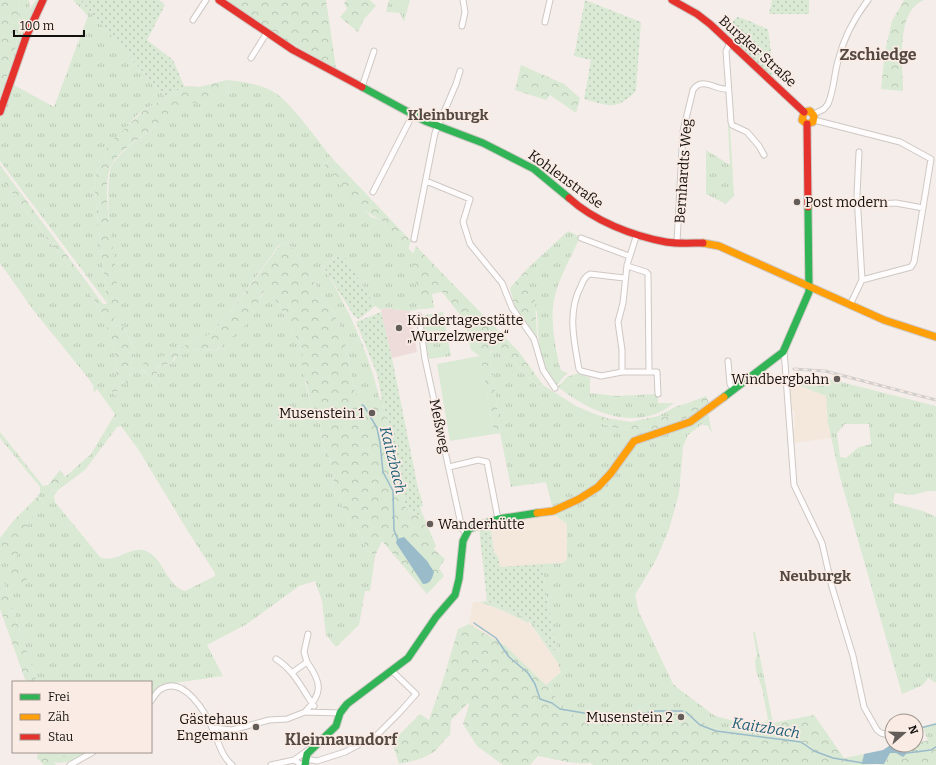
<svg xmlns="http://www.w3.org/2000/svg" width="936" height="765" font-family="Bitter,serif">
  <style>
    .commercial { fill: #f3e8db }
    .education { fill: #eedcdb }
    .grass { fill: url(#grass-tufts); fill-rule: evenodd }
    .forest { fill: url(#forest-crowns) }
    .garden { fill: url(#garden-dots) }
    .pitch { fill: #dae9d4 }
    .water { fill: #9abbc9 }
    .lines { fill: none; stroke-linecap: round; stroke-linejoin: round }
    .stream { stroke: #9abbc9; stroke-width: 1.5 }
    .street-casing { stroke: #cec8c4; stroke-width: 7 }
    .fast-casing { stroke: #cec8c4; stroke-width: 9 }
    .slow-casing { stroke: #cec8c4; stroke-width: 9 }
    .jam-casing { stroke: #cec8c4; stroke-width: 9 }
    .street { stroke: #fefcfc; stroke-width: 5 }
    .fast { stroke: #30b455; stroke-width: 7 }
    .slow { stroke: #ff9f0a; stroke-width: 7 }
    .jam { stroke: #e5322d; stroke-width: 7 }
    .rail-casing { stroke: #d1cfce; stroke-width: 3 }
    .rail { stroke: #faece4; stroke-width: 1.5; stroke-dasharray: 4.5; stroke-linecap: butt }
    .poi-dot { fill: #635d5a; stroke: #faece4; stroke-width: 1.5 }
    .labels { text-anchor: middle; stroke-width: 3.5; stroke-linejoin: round; paint-order: stroke }
    .street-label { font-size: 14px; fill: #14100d; stroke: #faece4 }
    .poi-label { font-size: 14px; fill: #14100d; stroke: #faece4; text-anchor: end }
    .neighbourhood-label { font-size: 15px; font-weight: bold; fill: #554a43; stroke: #faece4 }
    .water-label { font-size: 15px; font-style: italic; fill: #1c5d75; stroke: #faece4 }
    .quarter-label { font-size: 16px; font-weight: bold; fill: #554a43; stroke: #faece4 }
  </style>
  <defs>
    <pattern id="grass-tufts" width="24" height="20" patternUnits="userSpaceOnUse"><rect width="24" height="20" fill="#dae9d4"/><path d="M3 7l-1-3M5 7V3M7 7l1-3M15 17l-1-3M17 17v-4M19 17l1-3" fill="none" stroke="#bac7b5"/></pattern>
    <pattern id="forest-crowns" width="20" height="18" patternUnits="userSpaceOnUse"><rect width="20" height="18" fill="#dae9d4"/><path d="M2 6a3 3 0 1 1 6 0M12 15a3 3 0 1 1 6 0" fill="none" stroke="#bac7b5"/></pattern>
    <pattern id="garden-dots" width="8" height="8" patternUnits="userSpaceOnUse"><rect width="8" height="8" fill="#dae9d4"/><path d="M2 2h.1M6 6h.1" fill="none" stroke="#bac7b5" stroke-width="1.8" stroke-linecap="round"/></pattern>
  </defs>
  <rect width="100%" height="100%" fill="#f5ede9"/>
  <!-- commercial -->
  <path class="commercial" d="M788 384 798 385 826 396 828 423 831 438 792 443 791 429 795 428 794 410 789 411Z
    M554 514 567 524V559L563 563 499 568 498 556 494 552 490 524Z
    M473 602H480L506 612 527 623 528 621 558 663 561 672 546 685 507 647 469 624Z"/>
  <!-- education -->
  <path class="education" d="M383 308 410 311 417 352 392 358 381 312Z"/>
  <!-- grass -->
  <path class="grass" d="M18 0H29L30 9 36 0H48L39 13 14 85 54 107 88 16 73 0H80L166 98 145 109 136 116 100 158 94 184 107 303 0 161V97L15 51 20 24Z
    M389 0H410L404 22 400 13 386 12Z
    M227 80C243 82 263 84 277 94 296 109 316 139 332 158L324 164 371 217 382 220 383 224 413 253 420 309 410 311 383 308 381 310 375 306 343 254 323 266C347 306 369 352 380 400L357 403 345 342 336 317 293 249 287 243 279 245 225 319 209 335 194 340 169 355 160 357 142 370 148 374 156 388 161 386 156 370 159 366 172 363C180 348 202 349 217 350L245 325 267 287 282 310 304 352 305 382 311 405 318 413 324 449 330 458 334 480 332 490 338 495 348 521 361 535 367 550 375 556 370 591H365L359 625 336 647 326 635 322 601 315 581 299 586 247 624 207 645 223 676 160 685 151 697V682H37L4 583 0 584V548L14 559C21 551 22 539 26 529 30 519 37 511 44 502L38 496 40 492V487L0 438V432L43 486 48 485 54 491 58 490 54 496 55 502 100 557C116 565 132 543 148 552 164 560 167 586 185 591L215 576V573L189 533 138 449 121 426 117 427 85 470 69 482 65 477 91 454 115 414 97 389 94 393 93 385 85 374 34 311 0 263V177L93 298C106 322 125 364 112 391L115 396 122 381 125 380 128 384 132 358 135 350 123 326 115 325C113 302 103 180 112 165 123 148 139 140 154 127 178 107 180 100 212 103L222 93 229 91Z
    M728 126H730L734 196 726 204 706 194V150L730 165Z
    M568 231 580 237C571 258 556 282 553 306 551 327 556 348 560 368L562 371 568 373C563 376 561 382 555 386L546 371 539 349 537 313 528 290 527 269Z
    M443 312 451 356 429 359 423 328H421L425 315Z
    M494 350 513 362 540 388 543 385 576 406 590 412 591 419C633 439 674 431 709 403L713 409 708 413 712 433 708 426 702 424 688 435 683 447 679 494 669 529 656 560 635 595 639 612 673 684 679 689 715 716 742 723 765 722 768 719 762 688 756 671 755 661 757 655 753 632H755L773 723 762 729 738 734 712 728 688 713 659 715 595 725 569 713 546 685 561 672 558 663 529 621 528 623 504 611 480 602 487 601 531 620 550 648 559 652 552 629 542 564 563 563 567 559V524L554 514 546 482 511 487 500 433 490 353Z
    M579 373 590 378V393L616 396 658 394V403H674C669 406 664 411 658 413 623 427 586 409 558 387L567 377Z
    M825 378 936 406V491H928L913 495 895 493 893 503 923 511 936 517V683L928 678 923 685 902 694 840 477 828 423 826 396 798 385 788 384 787 380 808 383H825ZM845 424H869L871 444 859 447 846 458 840 457 837 433Z
    M688 403V410L673 417 658 416 675 407Z
    M936 723V746L931 749 923 727Z
    M70 752H89C78 758 65 765 53 762V757L72 755Z"/>
  <!-- forest -->
  <path class="forest" d="M0 0H18L20 24 15 51 0 97Z
    M222 0H326L336 68 285 40Z
    M347 0H370L376 6 364 19 358 32 340 17 347 9 344 2Z
    M904 0H924C895 11 903 66 903 91L881 89 885 51 892 21Z
    M521 65 564 84 580 98 576 113 550 95 546 100 515 90Z
    M227 80 229 91 222 93 212 103C179 100 178 108 154 127 140 139 120 149 111 166 101 187 112 240 115 263 117 281 118 298 120 315L114 317 115 325 123 326 135 350 132 358 128 385 125 380 122 381 115 396 112 391C125 364 106 322 93 298L0 177V165L103 304H107L94 184 100 158 114 139 145 109 166 98 184 86 199 87Z
    M332 158 411 241 408 249 383 224 382 220C360 213 338 182 324 164Z
    M287 243 293 249 336 317 345 342 357 403 382 399 400 489 403 494 406 508 420 517V514L422 513 436 546 434 549 445 559 439 568 444 576 427 594 382 541 375 556 367 550 361 535 348 521 338 495 332 490 334 480 330 458 324 449 318 413 311 405 301 359 304 352 282 310 267 288C260 293 259 305 255 313 245 328 230 339 216 350L206 349 200 354 196 349 174 358 172 363 158 366 156 370 161 386 160 388H156L148 374 142 369 143 364 148 359 169 355 194 340 209 335 225 319 280 245Z
    M416 246 519 352 543 385 540 388 513 362 494 350 490 352 500 433 494 434 480 356 471 350 464 320 442 292 432 294 434 308 420 309 412 257Z
    M527 269C529 281 526 292 535 300L537 337H535L515 308 510 288Z
    M706 396 709 403C674 431 633 439 591 419L590 412 606 418 631 422 658 416 673 417 688 410V403Z
    M60 470 69 482 58 490 54 491 48 485Z
    M38 496 44 502C37 511 30 519 26 530 22 540 21 551 14 560L0 548V538L14 520Z
    M10 564 16 565 27 580 24 584 2 571Z
    M4 583 37 682H26L0 609V584Z
    M469 624 507 647 546 685 569 713 595 725 659 715 688 713 712 728 738 734 762 729 773 723 814 715 844 758 864 754 862 764 874 765H593L591 763C574 765 555 759 538 756L530 765H503L477 746 463 724 469 705 468 703 451 720 450 735C443 740 441 746 435 751 426 758 411 762 399 764L392 742 420 714 429 720 445 674 458 629Z
    M928 740 931 749 936 746V765H879L884 764 890 753H907L908 747Z
    M38 752H70L72 755 69 759 65 756 53 757V762L57 765H44L37 758Z"/>
  <!-- garden -->
  <path class="garden" d="M80 0H159L165 5 147 40 173 60 184 86 166 98Z
    M585 0 641 22 636 91C616 111 610 106 584 99L591 60 574 56Z
    M771 0H809V14H769L772 1Z
    M737 17C749 20 757 25 768 29L774 75H770L724 30Z
    M343 254 375 306 359 319 354 316 323 266Z
    M381 312 392 358 419 493H420L423 506 420 507 422 513 420 514 421 517 406 508 403 494 400 490 377 374 356 322Z
    M486 525V529L491 530 494 552 498 556 500 567 542 564 552 629 559 652 550 648 531 620 487 601 479 528Z"/>
  <!-- pitch -->
  <path class="pitch" d="M480 356 494 434 450 441 437 364Z"/>
  <!-- water -->
  <path class="water" d="M404 537 427 561 434 572C432 578 431 584 423 584L396 543 397 539Z
    M892 744 907 745V753L903 757 896 753H890L884 764H862L864 754 883 750Z"/>
  <g class="lines">
    <!-- stream -->
    <path class="stream" d="M362 405 364 406 377 428 380 443 383 472 393 491 394 530 398 540
      M474 623 496 638 509 657 528 673 535 684 540 699 552 703 560 709 602 716 634 715 656 711H683
      M686 712 700 725 716 731 801 742 814 751 833 758 863 763
      M920 728 936 724
      M907 753 931 750 936 747"/>
    <!-- street casing -->
    <g class="street-casing">
      <path id="street" d="M193 20 206 0
        M545 22 550 0
        M462 26 465 12 463 0
        M730 43 726 51 731 122 732 125 747 132 759 146 764 155
        M251 58 266 34
        M362 87 374 51
        M814 114 824 109 828 104C834 90 834 75 838 61 843 40 855 17 868 0
        M814 120 900 142 931 159 914 262 911 267 862 280 850 305
        M859 152 857 195 862 280
        M426 181 470 199 463 222 470 244 502 283 512 308 534 339 543 370 555 388
        M373 192 413 114
        M858 205 896 203 923 208
        M581 238 629 256
        M414 239 435 133 456 84 460 71
        M677 242 683 131 693 90C702 76 715 90 727 89
        M627 266 646 272 648 274 649 372H657L658 394
        M624 278 590 274C585 276 583 281 581 286 567 312 574 341 579 369L581 371 601 376 622 372H649
        M419 316 425 359 462 529 466 533
        M784 350 794 485 822 543 832 587 853 656 864 707 877 730 881 733 892 736
        M728 361 730 384 733 389
        M622 372V350L618 322 623 303 627 265 637 234
        M449 467 478 460 487 462 498 519
        M276 659C294 670 302 689 314 706
        M307 662 304 652 308 634
        M293 672 307 662C322 683 323 693 305 712
        M151 701C154 697 157 691 161 689 184 675 206 713 213 730 218 741 222 757 232 765
        M213 728 232 730 269 720 287 719 305 712 340 713
        M916 731 919 730
        M306 759 317 761 345 752 377 735 399 713 416 694 392 671
        M294 760 302 765
        M70 765 93 752
        M271 765 294 760 308 750"/>
    </g>
    <!-- fast casing -->
    <g class="fast-casing">
      <path id="fast" d="M362 87 425 121 483 143 534 169 569 198
        M724 397 783 352 809 292 808 207
        M305 765 307 754 336 726 340 713 347 704 408 658 436 617 455 595 459 579 463 541 469 529 498 519 537 513"/>
    </g>
    <!-- slow casing -->
    <g class="slow-casing">
      <path id="slow" d="M804 112 810 111 814 116 813 122 807 124
        M804 112 802 120 807 124
        M703 243 719 246 884 320 936 337
        M537 513 553 511 579 499 598 487 611 473 634 441 690 422 724 397"/>
    </g>
    <!-- jam casing -->
    <g class="jam-casing">
      <path id="jam" d="M219 0 293 50 362 87
        M672 0 697 14 710 24 804 112
        M0 112 26 37 43 0
        M807 124 808 207
        M569 198C594 221 633 236 666 242 678 244 691 243 703 243"/>
    </g>
    <!-- street -->
    <use href="#street" class="street"/>
    <!-- fast -->
    <use href="#fast" class="fast"/>
    <!-- slow -->
    <use href="#slow" class="slow"/>
    <!-- jam -->
    <use href="#jam" class="jam"/>
    <!-- rail casing -->
    <g class="rail-casing">
      <path id="rail" d="M794 369 825 371 936 400"/>
    </g>
    <!-- rail -->
    <use href="#rail" class="rail"/>
  </g>
  <!-- markers -->
  <g class="poi-dot">
    <circle cx="797" cy="202" r="4"/>
    <circle cx="399" cy="328" r="4"/>
    <circle cx="837" cy="379" r="4"/>
    <circle cx="372" cy="413" r="4"/>
    <circle cx="430" cy="524" r="4"/>
    <circle cx="681" cy="717" r="4"/>
    <circle cx="256" cy="727" r="4"/>
  </g>
  <g class="labels">
    <!-- street labels -->
    <g class="street-label">
      <text transform="translate(758 51) rotate(42)" y="5">Burgker Straße</text>
      <text transform="translate(683 171) rotate(-86)" y="5">Bernhardts Weg</text>
      <text transform="translate(566 179) rotate(36)" y="5">Kohlenstraße</text>
      <text transform="translate(440 426) rotate(78)" y="5">Meßweg</text>
    </g>
    <!-- poi labels -->
    <g class="poi-label">
      <text x="805" y="207" text-anchor="start">Post modern</text>
      <text x="407" y="325" text-anchor="start">Kindertagesstätte<tspan x="407" dy="16">„Wurzelzwerge“</tspan></text>
      <text x="829" y="384">Windbergbahn</text>
      <text x="364" y="418">Musenstein 1</text>
      <text x="438" y="529" text-anchor="start">Wanderhütte</text>
      <text x="673" y="722">Musenstein 2</text>
      <text x="248" y="724">Gästehaus<tspan x="248" dy="16">Engemann</tspan></text>
    </g>
    <!-- neighbourhood labels -->
    <g class="neighbourhood-label">
      <text x="448" y="120">Kleinburgk</text>
      <text x="815" y="581">Neuburgk</text>
    </g>
    <!-- water labels -->
    <g class="water-label">
      <text transform="translate(393 460) rotate(76)" y="5">Kaitzbach</text>
      <text transform="translate(766 728) rotate(9)" y="5">Kaitzbach</text>
    </g>
    <!-- quarter labels -->
    <g class="quarter-label">
      <text x="878" y="60">Zschiedge</text>
      <text x="341" y="745">Kleinnaundorf</text>
    </g>
  </g>
  <!-- legend -->
  <rect x="12" y="681" width="140" height="72" fill="#faece4" stroke="#9e948e"/>
  <rect x="20" y="694" width="20" height="6" fill="#30b455" stroke="#9e948e"/>
  <text x="48" y="701" font-size="12" fill="#14100d">Frei</text>
  <rect x="20" y="714" width="20" height="6" fill="#ff9f0a" stroke="#9e948e"/>
  <text x="48" y="721" font-size="12" fill="#14100d">Zäh</text>
  <rect x="20" y="734" width="20" height="6" fill="#e5322d" stroke="#9e948e"/>
  <text x="48" y="741" font-size="12" fill="#14100d">Stau</text>
  <!-- north arrow -->
  <g transform="translate(904 733) rotate(70)"><circle r="19" fill="#faece4" stroke="#9e948e"/>
  <path d="M0-3L7 15L0 10L-7 15Z" fill="#635d5a"/>
  <text y="-6" font-size="11" font-weight="bold" text-anchor="middle" fill="#14100d">N</text>
  </g>
  <!-- scale -->
  <path d="M14 30v6h70v-6" fill="none" stroke="#14100d" stroke-width="2"/>
  <text x="20" y="30" font-size="12" fill="#14100d" stroke="#faece4" stroke-width="3" paint-order="stroke">100 m</text>
</svg>
